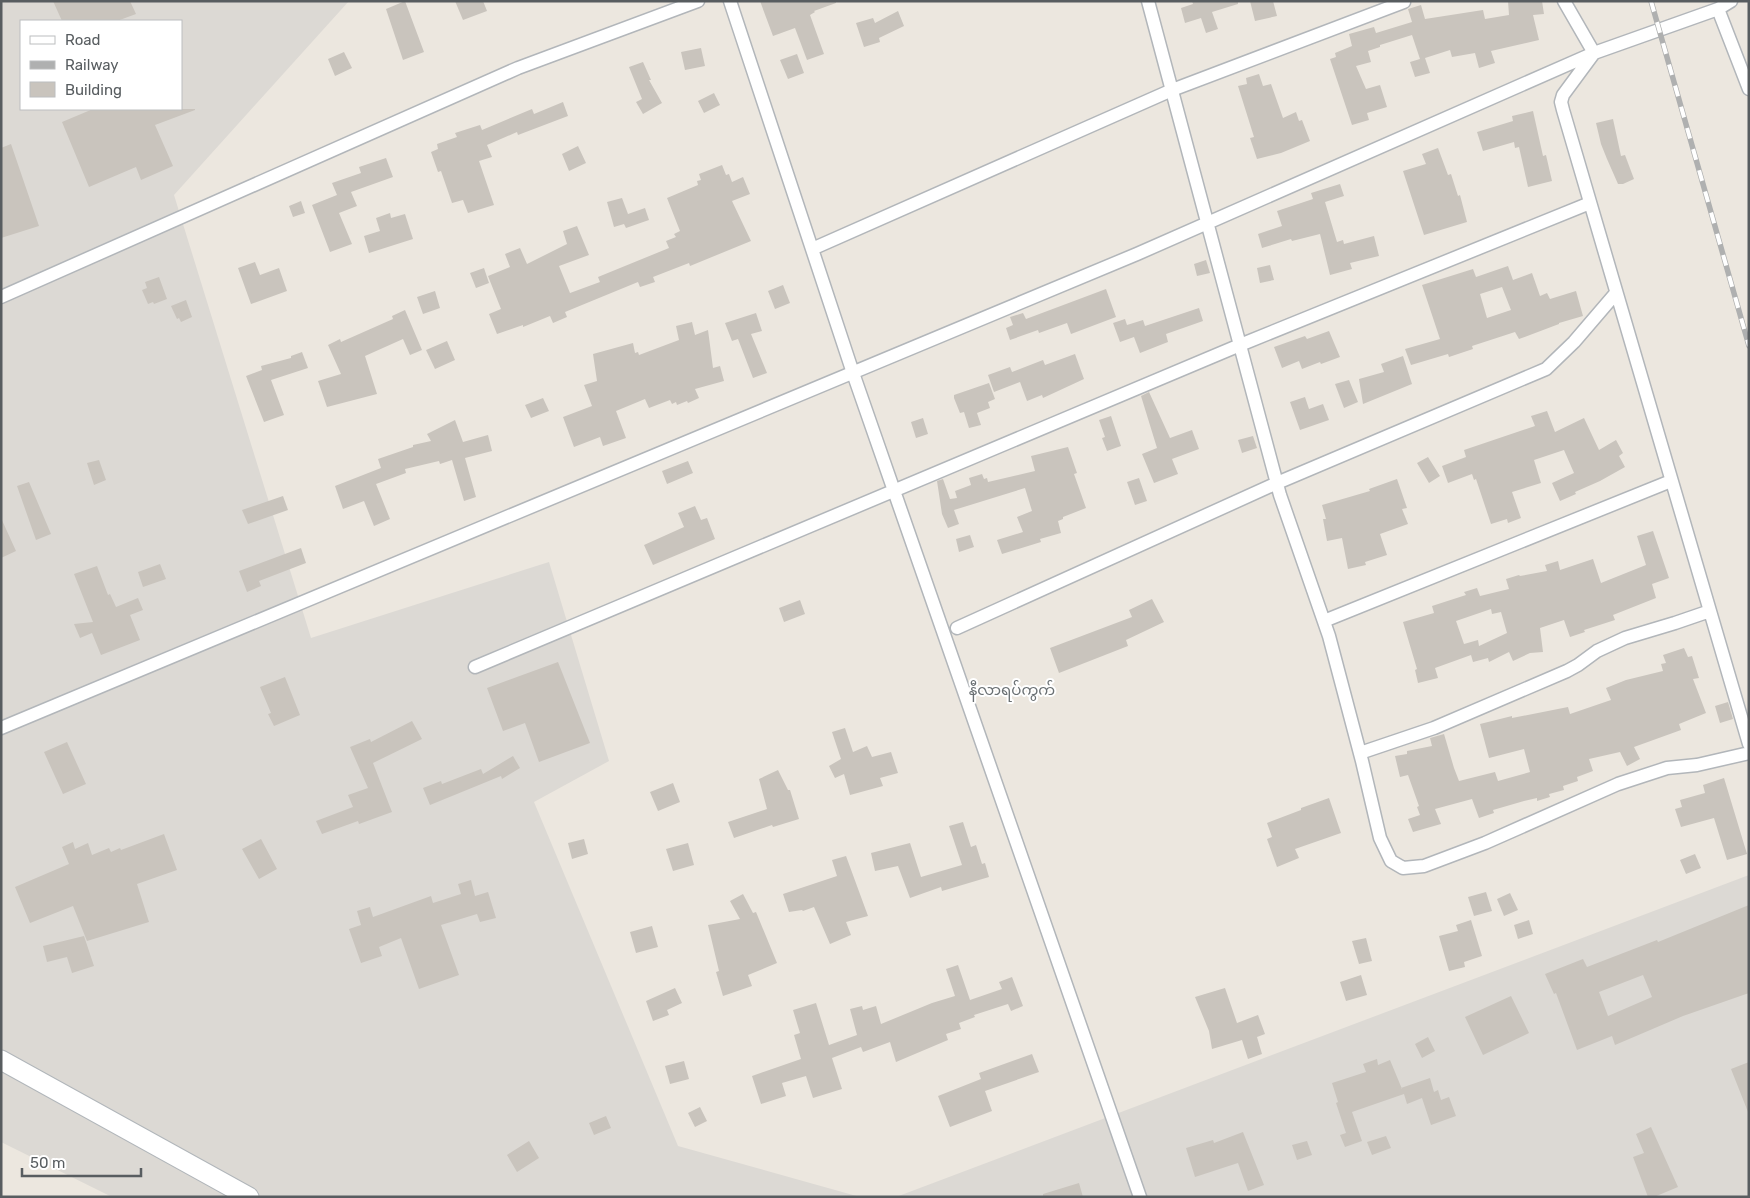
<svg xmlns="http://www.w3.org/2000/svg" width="1750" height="1198" font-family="Rubik,'Noto Sans Myanmar',sans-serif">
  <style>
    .industrial { fill: #dcd9d4; fill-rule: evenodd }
    .building { fill: #c9c4bd; fill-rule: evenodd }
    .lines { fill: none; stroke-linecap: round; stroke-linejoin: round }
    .street-casing { stroke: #b2b6ba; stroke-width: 15 }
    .secondary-casing { stroke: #b1b6ba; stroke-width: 21 }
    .street { stroke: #fff; stroke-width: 12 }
    .secondary { stroke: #fff; stroke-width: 19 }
    .rail-casing { stroke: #afb0b0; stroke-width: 5.5 }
    .rail { stroke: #fff; stroke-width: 4; stroke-dasharray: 11; stroke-linecap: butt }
    .labels { text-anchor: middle; stroke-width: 4; stroke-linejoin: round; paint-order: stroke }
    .quarter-label { font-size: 15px; fill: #696f72; stroke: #fff }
  </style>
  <rect width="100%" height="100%" fill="#ece7df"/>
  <!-- industrial -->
  <path class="industrial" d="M1 1H349L174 195 311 638 549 562 609 761 534 802 678 1146 860 1197H112L1 1142ZM21 21H181V109H21Z
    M1749 875V1197H896Z"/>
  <!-- building -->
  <path class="building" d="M53 1H130L136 14 117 21H62Z
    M405 1 424 52 403 60 386 9Z
    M455 1H483L487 11 463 20Z
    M760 1H836V3L814 11 815 12 810 15 824 54 807 60 795 28 773 36Z
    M1192 1H1238V4L1212 12 1218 29 1206 33 1201 18 1185 23 1181 8 1193 4Z
    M1250 1H1273L1277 16 1255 21Z
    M1508 1H1542L1544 14 1533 15 1539 40 1491 51 1495 63 1479 68 1475 53 1452 57 1450 50 1425 58 1430 73 1415 77 1410 62 1420 59 1412 35 1380 45V47L1368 51 1371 62 1356 66 1366 89 1380 85 1387 107 1367 113 1369 120 1352 125 1330 59 1336 57 1335 53 1352 46 1349 34 1374 27 1376 33 1412 22 1408 9 1421 5 1425 19 1483 10 1485 19 1509 15Z
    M898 11 904 26 879 38 880 42 864 47 856 23 873 18 875 23Z
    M701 48 705 66 685 70 681 52Z
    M344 52 352 68 335 76 328 59Z
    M797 54 804 73 788 79 780 60Z
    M643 62 651 80H649L662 103 643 114 636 102 642 99 629 67Z
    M1259 74 1263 86 1271 84 1283 118 1296 112 1299 121 1302 120 1310 141 1281 153 1257 159 1250 138 1254 137 1238 86 1247 84 1246 78Z
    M714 93 720 105 704 113 698 101Z
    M563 102 568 116 518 135 517 132 487 145 492 157 479 161 494 205 468 213 463 200 452 203 441 171 438 172 431 152 438 149 437 144 457 137 455 133 480 125 482 130 532 109 534 114Z
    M93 109H195V110L155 125 173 166 141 180 136 167 89 187 62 122Z
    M1533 111 1543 156 1546 155 1552 181 1528 187 1519 147 1515 148 1514 142 1483 151 1477 132 1513 121 1512 116Z
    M1613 119 1621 156 1625 155 1634 179 1623 184H1618L1607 159 1601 144 1596 123Z
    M11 144 39 226 1 238V148Z
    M578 146 586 163 569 171 562 154Z
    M1438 148 1448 175 1451 174 1458 196 1460 195 1467 222 1424 235 1403 171 1426 164 1422 154Z
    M386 158 393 177 351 192 357 206 339 213 352 244 330 252 312 205 337 195 332 183 361 173 359 167Z
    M722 165 726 175 729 174 732 182 743 177 750 194 732 201 751 241 690 266 689 263 653 277 655 282 640 287 638 282 599 298 565 312 567 317 553 323 550 316 523 327V325L497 334 489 314 501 309 488 276 510 267 505 254 520 248 527 264 567 244 563 231 577 226 589 255 559 266 570 293 600 282 598 277 669 248 666 241 676 237 674 234 680 231 667 198 698 185 697 181 701 180 699 174Z
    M1340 184 1344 196 1325 202 1337 242 1343 240 1344 244 1374 236 1379 256 1350 263 1352 269 1330 275 1320 234 1292 241 1291 239 1262 248 1258 234 1282 226 1277 211 1313 199 1311 193Z
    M622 198 628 214 645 208 649 220 626 228 624 224 614 227 607 202Z
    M301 201 305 213 293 217 289 206Z
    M390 213 391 218 405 214 413 239 369 253 364 236 380 231 376 218Z
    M1206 260 1210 273 1197 276 1194 264Z
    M255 262 260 275 279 268 287 291 251 304 238 268Z
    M1270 265 1274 280 1260 283 1257 268Z
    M1508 266 1513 280 1532 273 1540 296 1547 293 1550 299 1576 291 1583 316 1559 323V324L1519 339 1515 332 1472 346 1473 349 1449 357 1448 354 1411 365 1405 349 1440 339 1422 285 1473 269 1476 277ZM1502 287 1511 310 1487 318 1480 294Z
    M484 268 489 283 476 288 470 273Z
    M159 277 167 299 154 304 153 302 148 304 142 290 147 288 145 282Z
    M783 285 790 303 775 309 768 291Z
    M1106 289 1116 317 1071 334 1067 323 1039 333 1038 330 1010 340 1006 328 1013 325 1010 317 1023 313 1026 319Z
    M435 291 440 308 423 314 417 297Z
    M186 300 192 317 181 322 179 318 177 319 171 306Z
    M1199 308 1203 321 1166 334 1168 342 1140 353 1134 337 1120 342 1113 323 1125 319 1127 325 1143 320 1145 326Z
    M405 310 422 350 410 355 403 339 365 356 377 394 327 407 318 381 341 374 328 345 340 339 341 342 393 319 392 316Z
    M756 313 762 331 751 334 767 373 753 378 738 339 732 341 725 323Z
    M692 322 695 335 708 330 713 368 720 366 724 381 695 389 699 398 688 403 687 401 677 405 676 402 672 404 670 400 649 408 645 399 616 411 626 438 603 446 600 437 574 447 563 417 592 406 584 385 597 381 593 354 633 343 635 353 638 352 639 355 679 340 676 326Z
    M1329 331 1340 357 1321 364 1320 362 1302 369 1299 361 1282 368 1274 347 1305 336 1307 339Z
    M447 341 455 360 435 369 426 350Z
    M302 352 308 368 271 380 284 415 264 422 246 376 262 370 261 366 291 358V356Z
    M1075 354 1084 379 1043 398 1042 395 1027 401 1020 382 994 392 988 375 1010 367 1012 372 1043 360 1045 365Z
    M1403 356 1412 384 1363 404 1359 379 1384 372 1381 364Z
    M1349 380 1358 402 1344 408 1335 384Z
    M989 383 995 399 988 402 990 408 977 413 981 425 969 428 964 412 960 413 954 398V395Z
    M1149 392 1170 438 1192 430 1199 449 1172 459 1178 474 1154 483 1142 454 1157 448 1141 396Z
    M1305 397 1309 409 1323 404 1329 420 1300 430 1290 402Z
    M543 398 549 411 531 418 525 405Z
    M1547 411 1555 432 1584 418 1599 450 1616 440 1623 453 1619 456 1625 467 1600 481 1575 492 1576 494 1560 501 1552 483 1574 473 1564 450 1534 460 1541 483 1512 492 1521 518 1508 523 1507 519 1491 524 1476 479 1474 480 1472 474 1448 483 1442 466 1466 457 1464 450 1535 426 1531 416Z
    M1111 416 1121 446 1107 451 1102 438 1105 437 1099 420Z
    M923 418 928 434 916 438 911 422Z
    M455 420 463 442 488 435 492 451 465 458 476 497 464 501 452 460 440 464 439 461 405 469 406 473 376 484 390 519 374 526 364 501 343 509 335 486 381 468 378 459 413 447V445L431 441 427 434Z
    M1253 436 1257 448 1242 453 1238 440Z
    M1068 447 1077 473 1074 474 1086 508 1063 517V519L1058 521 1061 533 1040 539 1041 542 1002 554 997 540 1023 532 1017 517 1032 511 1025 488 954 510 959 524 948 528 942 514 937 481 943 479 950 499 957 498 955 491 971 485 969 478 982 474 984 479 987 478 988 482 1035 471 1031 456Z
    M1428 457 1440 476 1429 483 1417 463Z
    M99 460 106 480 94 485 87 463Z
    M688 461 693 473 667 484 662 471Z
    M1139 478 1147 501 1135 505 1127 482Z
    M1397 479 1407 508 1402 509 1408 524 1380 534 1387 555 1365 562 1366 565 1348 569 1342 538 1327 541 1323 519H1326L1322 505 1370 491 1369 489Z
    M29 482 51 534 36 540 17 486Z
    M283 496 288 510 248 524 242 510Z
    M695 506 701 520 707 518 715 539 653 565 644 545 684 527 678 513Z
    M1 518 16 551 1 558Z
    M1653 531 1669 578 1652 584 1656 598 1613 615 1615 620 1584 630 1585 632 1570 637 1564 620 1540 628 1543 652 1530 653 1513 661 1509 652 1489 662 1488 658 1473 662 1471 655 1435 668 1438 678 1418 683 1415 670 1417 669 1403 622 1434 613 1432 606 1466 595 1464 592 1477 588 1480 596 1509 589 1506 579 1519 575 1520 576 1547 571 1545 565 1558 561 1560 570 1593 559 1601 583 1646 565 1637 536ZM1491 609 1492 614 1501 612 1507 633 1479 646 1478 640 1464 644 1456 621Z
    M970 535 974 547 959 552 956 539Z
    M301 548 306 563 259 581 261 586 247 592 239 571Z
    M160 564 166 579 143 587 138 572Z
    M97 566 108 595 110 594 116 607 138 598 143 610 130 615 140 640 101 655 92 633 80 638 74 624 93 622 74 574Z
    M1152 599 1164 622 1126 640 1128 646 1059 673 1050 648 1132 617 1129 610Z
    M800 600 805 614 784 622 779 608Z
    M1684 648 1688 657 1692 656 1699 678 1693 679 1706 713 1679 724 1681 730 1634 747 1640 759 1627 766 1620 752 1589 759 1593 771 1577 777 1578 781 1563 786 1564 790 1549 794 1550 797 1537 801V798L1524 801 1493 810 1494 813 1479 818 1472 799 1435 809 1441 824 1413 832 1408 819 1420 815 1417 807 1419 806 1408 775 1400 777 1395 756 1407 754V751L1432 746 1430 738 1444 734 1454 768 1459 781 1495 772 1498 781 1530 772 1524 749 1489 758 1480 724 1512 716V718L1568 707 1570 714 1611 700 1606 688 1626 680 1663 671 1661 664 1666 663 1663 655Z
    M558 662 590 743 539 762 525 723 503 731 487 688Z
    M285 677 300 715 274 726 268 714 271 713 260 687Z
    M1728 702 1733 719 1720 723 1715 706Z
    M412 721 422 739 373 763 392 812 359 824 358 821 322 834 316 821 353 807 348 795 368 788 350 747 370 739 371 742Z
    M845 728 853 752 867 746 872 757 891 752 898 773 880 778 883 786 850 795 844 774 835 778 829 766 841 759 832 732Z
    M67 742 86 784 63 794 44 752Z
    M513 756 520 768 502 779 501 776 430 805 423 788 441 781 442 784 481 769 483 774Z
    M778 770 788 790H790L799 819 773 827 772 825 734 838 728 822 767 809 759 779Z
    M1724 778 1747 854 1727 860 1714 818 1681 827 1675 809 1682 807 1680 800 1705 793 1703 785Z
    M673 783 680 802 658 811 650 792Z
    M1329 798 1341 833 1295 849 1299 858 1277 867 1267 839 1272 837 1267 823 1301 810V808Z
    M963 822 971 847 976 845 982 864 985 863 989 877 942 891 941 887 910 898 898 866 875 871 871 853 910 843 921 877 962 865 949 826Z
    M164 834 177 870 137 884 149 922 87 941 73 906 30 923 15 887 69 864 62 847 73 842 75 849 88 843 92 855 109 848 111 852 120 848 121 850Z
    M261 839 277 869 259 879 242 849Z
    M584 839 588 854 572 859 568 843Z
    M688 843 694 865 673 871 666 849Z
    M1695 854 1701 868 1686 874 1680 860Z
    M846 856 868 916 846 922 851 935 830 944 814 907 803 911 802 910 789 912 783 894 837 876 832 860Z
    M471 880 475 896 488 892 496 918 480 922 477 914 441 925 459 975 419 989 401 938 379 947 382 956 361 963 349 929 361 925 357 911 370 907 373 917 431 896 433 903 461 894 458 884Z
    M1486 892 1492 911 1474 916 1468 897Z
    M1510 893 1518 910 1504 916 1497 899Z
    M743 894 753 913 756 912 777 963 748 975 752 986 723 996 716 972 719 971 708 925 740 919 730 901Z
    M1749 905V993L1683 1016 1615 1045 1612 1036 1577 1050 1556 993 1554 994 1545 974 1583 959 1587 967 1657 940 1658 942ZM1643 975 1652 997 1608 1016 1599 992Z
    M1471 920 1482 956 1464 962 1465 967 1449 971 1439 936 1458 931 1456 925Z
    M1529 920 1533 934 1518 939 1514 925Z
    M652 926 658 947 636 953 630 932Z
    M84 936 94 966 72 973 67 957 47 962 43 946Z
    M1366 938 1372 961 1359 964 1352 941Z
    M958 965 970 1000 1002 989 999 982 1012 977 1023 1006 1011 1011 1008 1004 974 1015 975 1017 959 1023 961 1029 946 1034 948 1040 896 1062 890 1042 863 1052 861 1047 832 1058 842 1089 813 1098 806 1076 782 1083 786 1096 761 1104 752 1076 801 1059 794 1035 800 1033 793 1010 816 1003 829 1045 857 1035 850 1009 862 1006 863 1010 876 1006 881 1024 932 1003 955 996 946 969Z
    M1361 975 1367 995 1346 1001 1340 982Z
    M675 988 682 1003 667 1010 669 1015 653 1021 646 1001Z
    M1225 988 1237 1023 1258 1015 1265 1034 1257 1037 1262 1054 1248 1059 1242 1040 1212 1049 1209 1031 1195 997Z
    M1511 996 1529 1033 1483 1055 1465 1017Z
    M1428 1037 1435 1051 1422 1058 1415 1044Z
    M1032 1054 1039 1072 985 1091 992 1111 950 1127 938 1096 981 1079 979 1073Z
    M1377 1059 1378 1065 1390 1060 1402 1089 1401 1088 1430 1078 1434 1092 1438 1090 1441 1100 1449 1097 1456 1116 1431 1125 1422 1098 1407 1104 1404 1094 1352 1112 1362 1141 1345 1147 1340 1135 1346 1133 1336 1103 1338 1102 1332 1083 1366 1072 1363 1064Z
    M684 1061 689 1079 670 1084 665 1066Z
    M1749 1062V1111L1748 1112 1731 1069Z
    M700 1107 707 1121 695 1127 688 1113Z
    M606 1116 611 1128 594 1135 589 1123Z
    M1651 1127 1678 1187 1654 1197H1648L1633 1157 1644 1153 1636 1134Z
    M1243 1132 1264 1185 1248 1191 1238 1163 1195 1177 1186 1148 1213 1140 1214 1143Z
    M1386 1136 1391 1148 1372 1155 1367 1142Z
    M529 1141 539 1158 517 1172 507 1155Z
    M1307 1141 1312 1155 1297 1160 1292 1145Z
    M1079 1183 1083 1197H1043V1194Z"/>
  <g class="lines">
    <!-- street casing -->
    <g class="street-casing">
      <path id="street" d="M730 1 853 373 1140 1197
        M1148 1 1280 495 1329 636 1362 761 1380 838 1391 861 1403 868 1424 866 1485 843 1618 784 1667 768 1697 765 1749 753
        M1564 1 1594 53 1563 95 1561 102 1563 110 1749 744
        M1718 9 1731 1
        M812 249 1172 90 1404 2
        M1 297 518 68 698 1
        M1324 621 1671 481
        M957 628 1277 483 1546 369 1574 342 1616 293
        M475 667 1240 345 1590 203
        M1 728 1137 254 1594 53 1718 9 1749 89
        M1360 753 1434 728 1567 671 1578 665 1597 651 1625 638 1675 623 1710 611"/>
    </g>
    <!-- secondary casing -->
    <g class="secondary-casing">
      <path id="secondary" d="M1 1060 249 1197"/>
    </g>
    <!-- street -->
    <use href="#street" class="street"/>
    <!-- secondary -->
    <use href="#secondary" class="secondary"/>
    <!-- rail casing -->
    <g class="rail-casing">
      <path id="rail" d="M1651 1 1749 346"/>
    </g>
    <!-- rail -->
    <use href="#rail" class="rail"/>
  </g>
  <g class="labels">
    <!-- quarter labels -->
    <g class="quarter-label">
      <text x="1012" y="695">နီလာရပ်ကွက်</text>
    </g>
  </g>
  <!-- border -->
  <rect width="1750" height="1198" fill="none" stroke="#585d60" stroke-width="5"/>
  <!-- legend -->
  <rect x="20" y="20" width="162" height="90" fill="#ffffff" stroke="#bcbebf"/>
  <rect x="30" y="36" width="25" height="8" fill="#ffffff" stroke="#bcbebf"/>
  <text x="65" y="45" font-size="15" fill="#585d60">Road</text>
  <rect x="30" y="61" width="25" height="8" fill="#afb0b0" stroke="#bcbebf"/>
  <text x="65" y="70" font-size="15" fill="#585d60">Railway</text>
  <rect x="30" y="82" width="25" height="15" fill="#c9c4bd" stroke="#bcbebf"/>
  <text x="65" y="95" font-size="15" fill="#585d60">Building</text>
  <!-- scale -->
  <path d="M22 1168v8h119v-8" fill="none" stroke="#585d60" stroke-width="2.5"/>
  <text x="30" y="1168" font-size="15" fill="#585d60" stroke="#ffffff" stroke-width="4" paint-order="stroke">50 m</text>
</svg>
